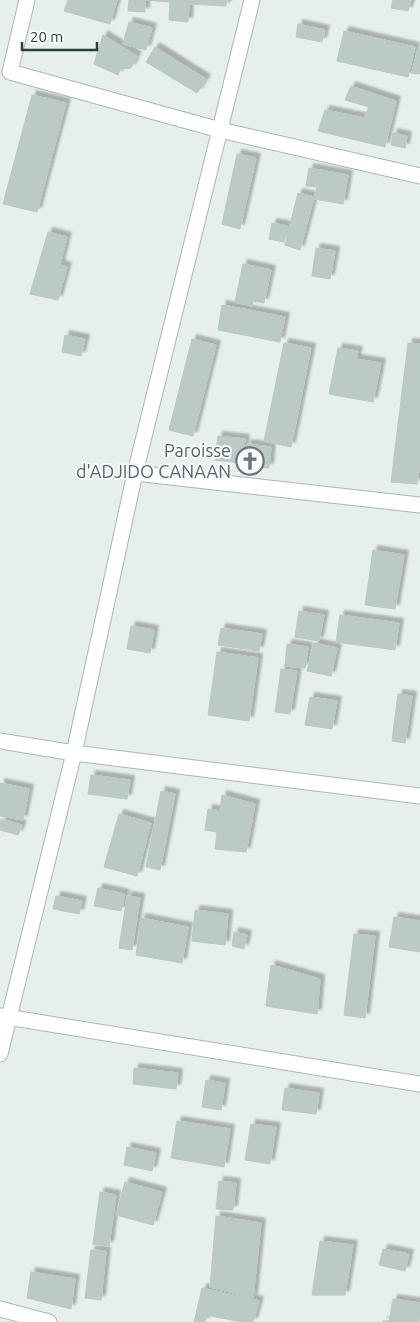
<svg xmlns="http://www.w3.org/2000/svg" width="420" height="1322" font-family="Ubuntu,sans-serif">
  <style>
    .building { fill: #bbcac4; stroke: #b8c9c2; filter: url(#shadow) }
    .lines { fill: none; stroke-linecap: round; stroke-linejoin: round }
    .minor-casing { stroke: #a8b8b2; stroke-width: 17 }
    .minor { stroke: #fff; stroke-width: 15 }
    .labels { text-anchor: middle; stroke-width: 4; stroke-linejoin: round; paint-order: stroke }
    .worship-label { font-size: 18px; fill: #5b616d; stroke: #f7fbf9; text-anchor: end }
  </style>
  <defs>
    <filter id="shadow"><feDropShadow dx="4.5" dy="-4.5" stdDeviation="1" flood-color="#0004"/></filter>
  </defs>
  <rect width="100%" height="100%" fill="#e6efeb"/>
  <!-- building -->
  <path class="building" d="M68 0H117L110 24 64 11Z
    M129 0H227L226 6 189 4 188 22 169 20 170 2 145 0V12L128 11Z
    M393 0H411L408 11 391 8Z
    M129 22 152 28 146 50 123 44Z
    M298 24 325 30 322 42 296 37Z
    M344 31 415 47 408 77 337 61Z
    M103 35 137 56 131 68 120 69 118 75 94 64Z
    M155 47 206 79 197 93 146 62Z
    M418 48H420V74L412 73Z
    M351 86 396 101 385 147 318 131 325 110 364 118 369 107 345 100Z
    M32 95 66 103 37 212 3 204Z
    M393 133 407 136 405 148 391 145Z
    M237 154 256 158 240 229 222 224Z
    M309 168 348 175 343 204 314 199 317 187 306 186Z
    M298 193 314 197 300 250 285 245Z
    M272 223 288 226 284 242 269 239Z
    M48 232 67 237 60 265 67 267 58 300 30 294Z
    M316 248 335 251 330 279 312 276Z
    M243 264 271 270 264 303 253 301 252 306 235 302Z
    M222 305 285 317 280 342 218 330Z
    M65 335 85 339 81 356 62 352Z
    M192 339 216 345 193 436 169 430Z
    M284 343 311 348 291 447 264 441Z
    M408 343 420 344V463L417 484 391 482Z
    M338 348 358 351 356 359 381 363 373 402 329 394Z
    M218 436 245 439 242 463 215 460Z
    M247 444 271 447 269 468 245 465Z
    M373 550 404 555 395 609 365 605Z
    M299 611 324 615 319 641 295 637Z
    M340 615 399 623 395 650 336 642Z
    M131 626 154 630 150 653 127 649Z
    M221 628 262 634 259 651 218 645Z
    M314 643 337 648 331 676 307 671Z
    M287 644 308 647 305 668 285 666Z
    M217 652 258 658 249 721 208 715Z
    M281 669 297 671 290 714 275 712Z
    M398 694 412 696 405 743 392 741Z
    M310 697 337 701 332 729 305 725Z
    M91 775 130 780 127 799 88 794Z
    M0 783 29 789 23 820 0 816Z
    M161 791 175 794 160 870 146 867Z
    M222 795 255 804 246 852 215 849 217 832 205 830 208 809 220 811Z
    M119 814 151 823 137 876 104 867Z
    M1 819 22 825 18 835 0 830Z
    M98 888 125 894 121 911 94 906Z
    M56 896 82 901 79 914 53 909Z
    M127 896 140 898 132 950 119 948Z
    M195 910 228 914 225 945 192 941Z
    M394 917 420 921V952L389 947Z
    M141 918 188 927 182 963 136 955Z
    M234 932 247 935 244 949 232 946Z
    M354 934 375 936 365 1018 344 1015Z
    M271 965 320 979 317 1014 266 1006Z
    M134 1068 178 1073 176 1089 133 1084Z
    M206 1080 225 1083 221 1110 202 1107Z
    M285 1088 319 1093 316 1114 282 1110Z
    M177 1121 230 1129 224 1167 171 1158Z
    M251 1124 276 1127 270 1164 245 1160Z
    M127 1147 156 1153 152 1171 124 1165Z
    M219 1181 236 1183 233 1210 216 1209Z
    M125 1182 162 1192 153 1225 116 1215Z
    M100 1192 116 1195 109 1246 93 1244Z
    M216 1216 261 1223 253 1298 210 1287Z
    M320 1241 353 1245 345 1295H312Z
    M383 1249 409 1254 405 1271 379 1265Z
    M91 1250 106 1251 101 1300 85 1298Z
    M31 1272 75 1279 71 1309 27 1298Z
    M202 1288 259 1301 253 1322H241L206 1315 205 1322H194Z
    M393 1299 420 1303 419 1322H383V1321H389Z"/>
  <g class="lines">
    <!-- minor casing -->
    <g class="minor-casing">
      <path id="minor" d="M27 0 10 72 220 130 420 176
        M135 473 420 505
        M0 741 74 753 420 796
        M0 1016 420 1084
        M0 1054 74 753 135 473 252 0
        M0 1309 49 1322"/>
    </g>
    <!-- minor -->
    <use href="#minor" class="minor"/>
  </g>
  <!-- icons -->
  <defs>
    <g id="church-ring" transform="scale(1.4375)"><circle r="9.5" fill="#f7fbf9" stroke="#6b7280" stroke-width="1.5"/><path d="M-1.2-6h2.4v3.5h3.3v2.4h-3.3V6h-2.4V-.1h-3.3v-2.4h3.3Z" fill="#6b7280"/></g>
  </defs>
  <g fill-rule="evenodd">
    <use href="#church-ring" x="250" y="461"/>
  </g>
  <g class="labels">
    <!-- worship labels -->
    <g class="worship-label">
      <text x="231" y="457">Paroisse<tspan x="231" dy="21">d'ADJIDO CANAAN</tspan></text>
    </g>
  </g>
  <!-- scale -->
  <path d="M22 42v8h75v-8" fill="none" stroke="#24423a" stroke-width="2.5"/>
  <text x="30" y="42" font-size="15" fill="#24423a" stroke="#f7fbf9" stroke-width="4" paint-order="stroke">20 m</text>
</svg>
